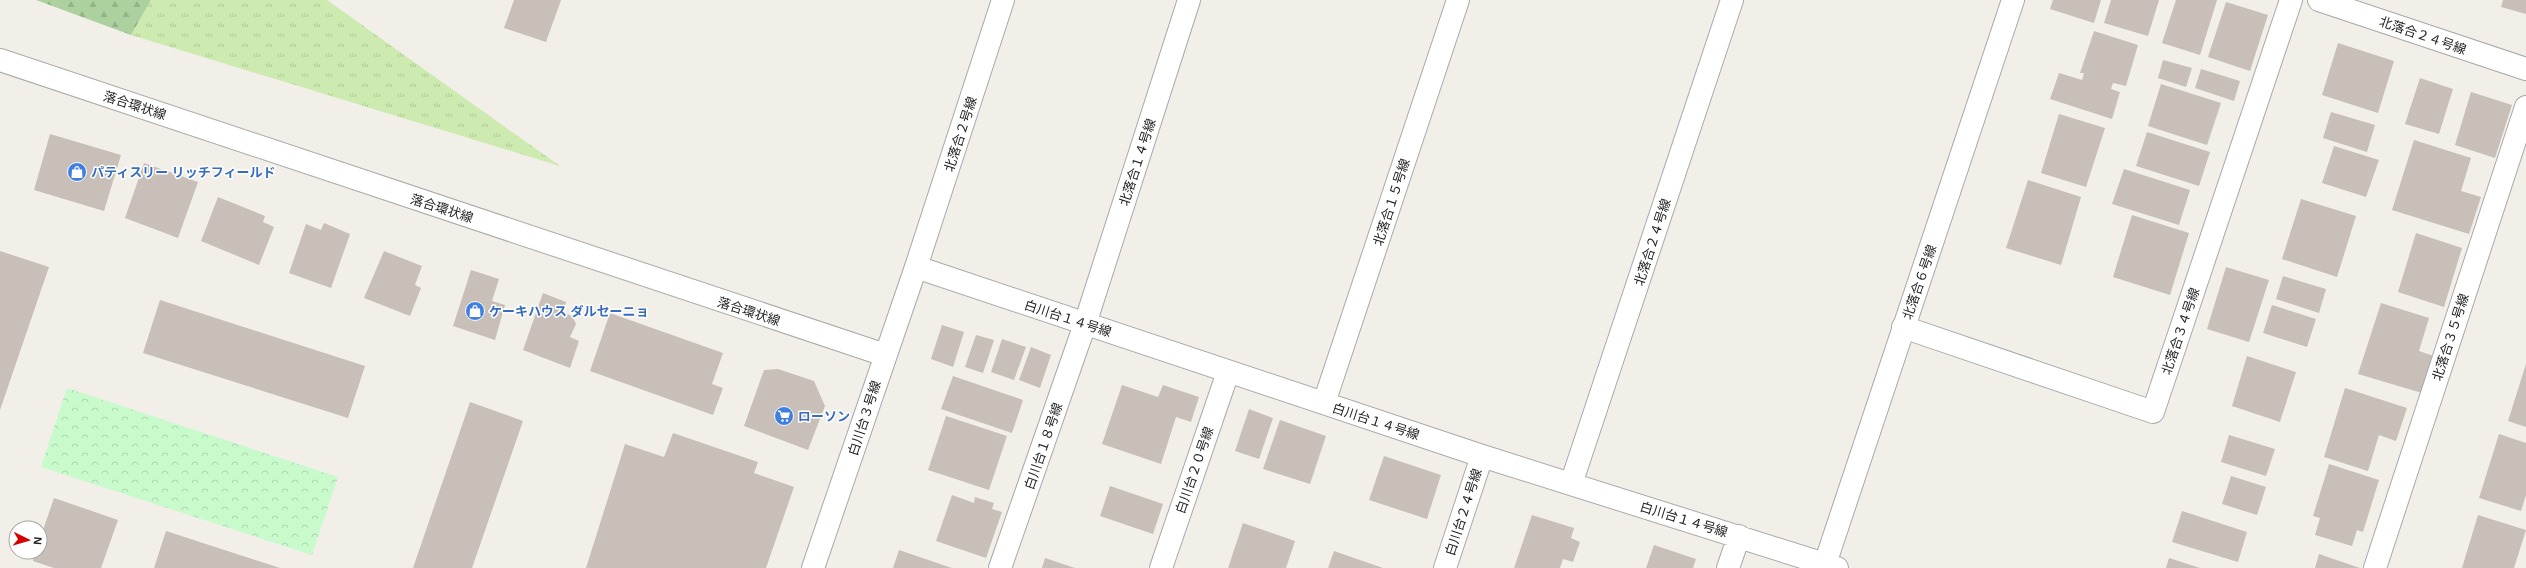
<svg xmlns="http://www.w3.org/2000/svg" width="2526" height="568" font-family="Helvetica,'Noto Sans JP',sans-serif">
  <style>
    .grass { fill: url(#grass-tufts) }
    .forest { fill: url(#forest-firs) }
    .park { fill: url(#park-crowns) }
    .building { fill: #c7bfb8 }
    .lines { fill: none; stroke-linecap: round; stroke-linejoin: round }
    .minor-casing { stroke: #a9a9a9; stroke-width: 24 }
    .minor { stroke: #fff; stroke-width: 22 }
    .labels { text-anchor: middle; stroke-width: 3; stroke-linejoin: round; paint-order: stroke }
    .street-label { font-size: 13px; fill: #222; stroke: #fff }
    .shop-label { font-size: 13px; font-weight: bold; fill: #366cbe; stroke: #fff; text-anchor: start }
  </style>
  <defs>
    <pattern id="grass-tufts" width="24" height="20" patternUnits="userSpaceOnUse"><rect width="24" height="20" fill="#cdebb0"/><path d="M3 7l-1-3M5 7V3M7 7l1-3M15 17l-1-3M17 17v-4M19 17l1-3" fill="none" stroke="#b0c997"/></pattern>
    <pattern id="forest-firs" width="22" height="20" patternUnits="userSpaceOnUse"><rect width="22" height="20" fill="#add19e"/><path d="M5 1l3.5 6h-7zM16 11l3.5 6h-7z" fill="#95b388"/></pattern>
    <pattern id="park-crowns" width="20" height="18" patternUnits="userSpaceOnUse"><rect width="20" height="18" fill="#c8facc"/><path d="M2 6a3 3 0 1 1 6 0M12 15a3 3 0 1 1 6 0" fill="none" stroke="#acd6af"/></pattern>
  </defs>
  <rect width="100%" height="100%" fill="#f2efe9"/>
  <!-- grass -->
  <path class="grass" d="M151 0H327L560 166 131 35Z"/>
  <!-- forest -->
  <path class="forest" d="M36 0H151L131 35Z"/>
  <!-- park -->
  <path class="park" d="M67 388 338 477 312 555 41 467Z"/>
  <!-- building -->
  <path class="building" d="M514 0H561L546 42 504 28Z
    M2053 0H2101L2094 23 2050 9Z
    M2111 0H2159L2148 36 2104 23Z
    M2176 0H2217L2200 55 2162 43Z
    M2503 0H2526V14L2501 7Z
    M2226 2 2268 15 2250 71 2208 57Z
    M2094 31 2138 45 2126 86 2113 83 2111 89 2120 92 2112 119 2050 99 2059 73 2082 80 2084 73H2080Z
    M2338 43 2394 61 2378 113 2322 95Z
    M2163 60 2192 68 2186 87 2158 78Z
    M2201 69 2240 81 2234 101 2195 88Z
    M2420 78 2453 89 2439 134 2405 124Z
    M2161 84 2221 103 2207 145 2148 126Z
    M2471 92 2512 105 2495 158 2455 145Z
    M2331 112 2375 125 2367 152 2323 138Z
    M2059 114 2105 128 2086 187 2041 173Z
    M2147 132 2210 152 2199 186 2136 166Z
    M50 134 121 155 104 211 34 190Z
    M2414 140 2471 158 2461 191 2481 197 2469 234 2392 210Z
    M2334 146 2379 160 2366 197 2322 183Z
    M144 163 198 182 178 238 125 218Z
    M2124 169 2190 190 2179 225 2112 204Z
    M2028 180 2081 197 2061 265 2006 248Z
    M218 197 265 216 263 222 274 227 259 265 201 241Z
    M2301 199 2356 216 2337 277 2282 259Z
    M2132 215 2189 233 2170 295 2113 277Z
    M324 223 350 234 331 288 289 273 306 224 321 230Z
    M2416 233 2462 248 2444 307 2398 292Z
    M0 251 49 267 0 410Z
    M384 251 422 266 415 285 421 288 410 316 364 298Z
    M2226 267 2269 280 2249 342 2207 329Z
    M471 270 499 279 492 301 505 305 495 340 453 326Z
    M2283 276 2326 289 2319 313 2276 299Z
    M543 293 566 302 563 312 572 316 576 324 570 337 579 341 570 368 523 350Z
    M160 300 365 366 348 418 143 353Z
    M2381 303 2429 318 2419 351 2434 356 2422 393 2358 374Z
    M2272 305 2316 319 2307 347 2263 333Z
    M610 313 723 353 712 384 723 388 713 415 590 371Z
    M942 325 964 332 953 367 931 359Z
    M976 335 994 340 983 373 965 367Z
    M1002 339 1026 347 1014 380 991 372Z
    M1031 347 1051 355 1040 388 1019 380Z
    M2247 356 2296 372 2280 422 2232 406Z
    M2526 364V427L2508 421Z
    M778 369 814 381 825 406 808 450 744 426 764 370Z
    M953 376 1023 400 1012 433 941 409Z
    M1122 385 1158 397 1163 385 1199 397 1191 422 1176 417 1161 464 1102 444Z
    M2345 388 2407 408 2396 441 2379 435 2368 471 2324 457Z
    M470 402 523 421 472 568H413Z
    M1249 409 1273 418 1259 459 1235 451Z
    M946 416 1007 436 989 490 928 470Z
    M1280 420 1326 436 1310 484 1263 469Z
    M673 433 758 462 754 473 794 487 766 568H586L625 444 664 457Z
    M2499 434 2526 443V495L2521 511 2479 498Z
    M2229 435 2275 449 2266 476 2221 462Z
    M1384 456 1441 475 1427 519 1369 500Z
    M2329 464 2379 480 2363 532 2357 530 2352 546 2315 535 2320 518 2313 516Z
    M2231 476 2266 487 2257 515 2222 504Z
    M1110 486 1163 504 1153 534 1100 516Z
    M952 495 974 503 975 497 994 503 992 509 1002 512 986 558 936 541Z
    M54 498 118 520 101 568H54L33 561 35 552H40V539Z
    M2182 511 2247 532 2238 562 2172 542Z
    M1532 515 1574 528 1571 538 1580 542 1573 562 1563 559 1560 568H1514Z
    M2478 515 2526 530 2514 568H2462Z
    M1243 523 1295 541 1286 568H1228Z
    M166 531 280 568H154Z
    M1654 545 1696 559 1693 568H1646Z
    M899 550 952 568H893Z
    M1334 551 1383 568H1328Z
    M2319 554 2360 568H2315Z
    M1045 558 1075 568H1042Z
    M2169 558 2200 568H2166Z"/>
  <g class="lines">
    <!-- minor casing -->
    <g class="minor-casing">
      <path id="minor" d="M2319 0 2526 69
        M0 60 885 355
        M916 267 1482 456 1837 568
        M1903 327 2153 412 2291 0
        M1324 403 1458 0
        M1571 484 1732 0
        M1825 564 2013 0
        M813 568 916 267 1003 0
        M1000 568 1085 324 1189 0
        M1161 568 1228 372
        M1445 568 1482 456
        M1728 568 1739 536
        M2375 568 2526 107"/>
    </g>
    <!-- minor -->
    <use href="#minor" class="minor"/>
  </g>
  <!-- icons -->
  <defs>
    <g id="shop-disc" transform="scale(1)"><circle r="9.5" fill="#3f7fe0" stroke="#fff"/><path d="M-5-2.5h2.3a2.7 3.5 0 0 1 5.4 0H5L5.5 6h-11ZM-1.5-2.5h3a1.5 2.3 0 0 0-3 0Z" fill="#fff"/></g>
    <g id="supermarket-disc" transform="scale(1)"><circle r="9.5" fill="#3f7fe0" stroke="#fff"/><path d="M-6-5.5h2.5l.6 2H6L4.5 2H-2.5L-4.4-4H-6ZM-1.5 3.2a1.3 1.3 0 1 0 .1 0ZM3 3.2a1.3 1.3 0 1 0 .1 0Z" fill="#fff"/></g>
  </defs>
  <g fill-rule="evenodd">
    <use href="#shop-disc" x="77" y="172"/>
    <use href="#shop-disc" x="475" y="311"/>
    <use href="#supermarket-disc" x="784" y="416"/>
  </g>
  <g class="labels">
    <!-- street labels -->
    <g class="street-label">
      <text transform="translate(2423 35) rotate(19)" y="5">北落合２４号線</text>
      <text transform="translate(135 105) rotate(18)" y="5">落合環状線</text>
      <text transform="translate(960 134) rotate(-72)" y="5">北落合２号線</text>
      <text transform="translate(1137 162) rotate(-72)" y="5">北落合１４号線</text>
      <text transform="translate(1391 202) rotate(-72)" y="5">北落合１５号線</text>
      <text transform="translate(442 208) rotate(18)" y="5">落合環状線</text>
      <text transform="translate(1652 242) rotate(-72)" y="5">北落合２４号線</text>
      <text transform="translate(1919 282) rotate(-71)" y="5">北落合６号線</text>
      <text transform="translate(749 311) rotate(18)" y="5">落合環状線</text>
      <text transform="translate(1068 318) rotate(18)" y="5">白川台１４号線</text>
      <text transform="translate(2180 331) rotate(-71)" y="5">北落合３４号線</text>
      <text transform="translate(2450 337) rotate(-72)" y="5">北落合３５号線</text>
      <text transform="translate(864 418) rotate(-72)" y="5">白川台３号線</text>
      <text transform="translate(1376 421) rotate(18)" y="5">白川台１４号線</text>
      <text transform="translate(1043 446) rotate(-71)" y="5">白川台１８号線</text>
      <text transform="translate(1194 470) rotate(-71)" y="5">白川台２０号線</text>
      <text transform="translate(1463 512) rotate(-72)" y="5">白川台２４号線</text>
      <text transform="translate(1684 519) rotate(17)" y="5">白川台１４号線</text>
    </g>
    <!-- shop labels -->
    <g class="shop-label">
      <text x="91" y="177">パティスリー リッチフィールド</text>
      <text x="489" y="316">ケーキハウス ダルセーニョ</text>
      <text x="798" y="421">ローソン</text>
    </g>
  </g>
  <!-- north arrow -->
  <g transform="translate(28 540) rotate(95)"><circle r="19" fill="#ffffff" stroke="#a7a7a7"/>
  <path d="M0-3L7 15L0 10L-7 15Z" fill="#d40000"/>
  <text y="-6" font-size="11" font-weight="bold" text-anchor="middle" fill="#222222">N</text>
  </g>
</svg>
